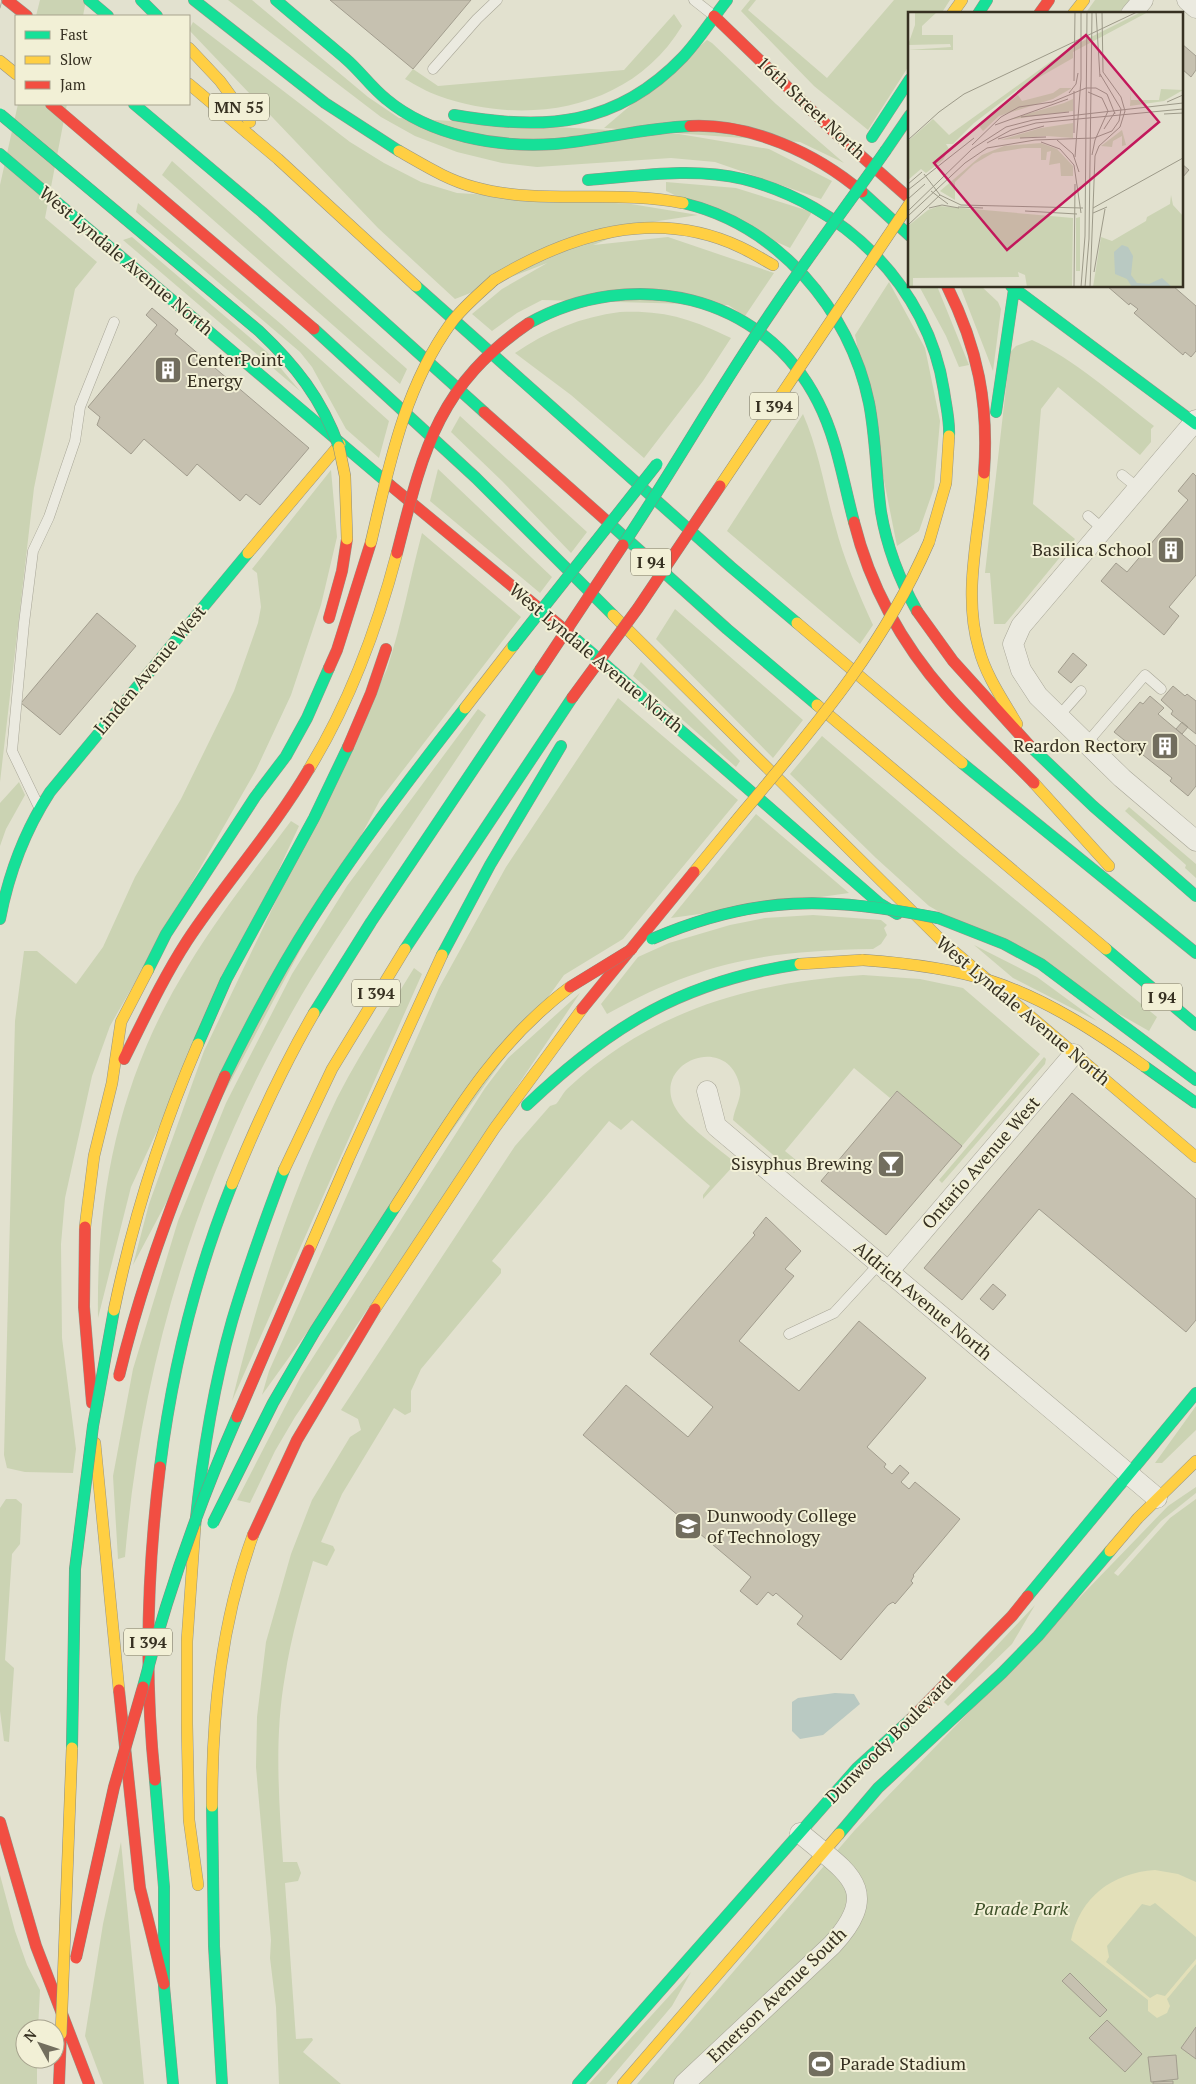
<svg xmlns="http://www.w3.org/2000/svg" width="1196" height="2084" font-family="'PT Serif',serif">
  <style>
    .green { fill: #cbd3b3 }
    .sand { fill: #e3e0b9 }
    .water { fill: #b9c9c2 }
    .building { fill: #c6c1b0; stroke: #a29d8e }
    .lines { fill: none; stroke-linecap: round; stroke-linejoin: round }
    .lane-casing { stroke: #a8a697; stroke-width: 11 }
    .street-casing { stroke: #a8a697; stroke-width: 21 }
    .fast-casing { stroke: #979588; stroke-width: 12 }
    .slow-casing { stroke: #979588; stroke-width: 12 }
    .jam-casing { stroke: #979588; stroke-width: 12 }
    .lane { stroke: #ebeae0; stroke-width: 10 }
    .street { stroke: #ebeae0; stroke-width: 20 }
    .fast { stroke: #16e098; stroke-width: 11 }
    .slow { stroke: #ffcf43; stroke-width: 11 }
    .jam { stroke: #f24e42; stroke-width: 11 }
    .tram { stroke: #aba9a0; stroke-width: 1 }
    .fast-bridge-casing { stroke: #8d8b7f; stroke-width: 12; stroke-linecap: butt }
    .slow-bridge-casing { stroke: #8d8b7f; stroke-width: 12; stroke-linecap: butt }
    .jam-bridge-casing { stroke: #8d8b7f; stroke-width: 12; stroke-linecap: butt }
    .fast-bridge { stroke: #16e098; stroke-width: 11 }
    .slow-bridge { stroke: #ffcf43; stroke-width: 11 }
    .jam-bridge { stroke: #f24e42; stroke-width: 11 }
    .labels { text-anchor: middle; stroke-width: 4; stroke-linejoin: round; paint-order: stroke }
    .shield { fill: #f2f0d6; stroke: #6e6a57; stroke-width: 1 }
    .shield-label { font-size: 16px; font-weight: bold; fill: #363021 }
    .street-label { font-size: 18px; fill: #363021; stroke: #f2f0d6 }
    .poi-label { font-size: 18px; fill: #363021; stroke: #f2f0d6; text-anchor: start }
    .park-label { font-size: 18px; font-style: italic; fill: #3e5129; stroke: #f2f0d6 }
    .inset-road { fill: none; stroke: #9d9a89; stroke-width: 1 }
    .view { fill: #c2185b; fill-opacity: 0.15; stroke: #c2185b; stroke-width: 2.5 }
    .inset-edge { fill: none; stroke: #363021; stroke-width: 2.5 }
  </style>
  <rect width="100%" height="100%" fill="#e2e1cf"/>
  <!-- green -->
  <path class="green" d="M40 0H86L83 16H36Z
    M228 0H252L368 97 399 118 679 134 769 149 832 181 821 199 715 162 671 158 537 167 502 163 457 152 415 136 381 117Z
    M750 0H756L748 10 827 78 894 0H950L941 14H910V64L868 130 814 86 741 11Z
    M1095 0H1130L1118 14H1085Z
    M674 14 682 26C631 110 527 127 439 96 427 92 416 85 405 79L413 69 438 86 624 70Z
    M193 22 350 142 384 163 421 182 457 193 631 204 698 215 652 222 455 299 378 228 189 30Z
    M707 40 712 43 776 104 844 163 800 142 604 128Z
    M18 104H67L45 218 97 262 75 289 34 488 0 782V185Z
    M172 161 407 369 400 384 162 175Z
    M666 182 736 188 812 212 790 248 666 191Z
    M138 203 281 324 389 421 379 458 346 429 312 367 300 352 136 212Z
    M132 237 267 352 300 391 123 240Z
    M668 237 774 273 745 316 728 305 542 300 517 313 492 331 472 314 502 289 575 247Z
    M889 282 925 348 940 421 934 488 919 531 897 546 855 335Z
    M919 286H937L969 365 959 367 946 336Z
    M960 286H981L998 302 1001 309 993 371Z
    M620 312C664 310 692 319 731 338L703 381 644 458 571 395 515 353C547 331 581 317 620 312Z
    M1032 340C1071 357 1119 399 1154 426L1151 429V442L1140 455 1058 387 1041 409 1033 504 1075 539 1005 624H994L990 573H985L1010 352 1016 346Z
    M803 414C819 451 824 487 835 525 844 560 858 592 873 625L860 644 727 531Z
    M460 416 587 532 571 553 502 481 451 432Z
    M438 469 552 577 540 593 430 501Z
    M331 470 337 537 321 605 291 695 256 770 110 1026 92 1076 65 1198 61 1244 62 1338 76 1449 73 1473 25 1472 7 1468 4 1455 15 1021 24 951H37L76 984 103 947 135 877 181 799 234 691 258 623 261 607 257 573 252 569Z
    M422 533 521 617 380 800 133 1265 149 1204 204 1051 387 669C402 623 410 578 422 533Z
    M675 609 803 720 773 758 656 639Z
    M641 662 740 761 736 767 633 676Z
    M618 698 738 800 623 939 564 975 262 1395 269 1371 439 988 506 867Z
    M478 709 486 715C449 771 411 826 374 882 346 925 317 967 292 1012 197 1180 141 1365 125 1557L118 1559 113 1476 133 1369 178 1221 226 1103 292 974 347 886Z
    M822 736 960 854 1157 1017 1149 1031 929 906 876 858 790 774Z
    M19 782 25 795 6 829 0 846V803Z
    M1129 807 1196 864V878L1185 868 1186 865 1125 811Z
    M756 814 849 893 671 918Z
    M291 821 299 826 131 1187 98 1318C96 1190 121 1074 188 966 219 915 256 868 291 821Z
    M813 915 881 920 887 925 884 928 887 935 881 944 873 949C766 951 702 961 607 1014L601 1004 638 957 669 943 730 925 765 918Z
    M974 945 1037 977 1097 1021 1013 978Z
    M414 968 422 974 232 1401C258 1296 290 1196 337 1098 360 1053 388 1011 414 968Z
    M863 975 920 979 963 988 1040 1054 962 1146 897 1091 890 1098 854 1068 785 1151 802 1165 794 1173 733 1120C734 1109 742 1098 740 1087 729 1029 645 1064 678 1112 688 1126 721 1151 736 1163L703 1199V1195L710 1186 632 1120 621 1130 609 1121 492 1261 501 1269V1273L421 1369 411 1391V1412L405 1415 394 1408 342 1494 321 1542 333 1546 335 1550 327 1566 313 1561C302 1599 291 1637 285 1676 274 1738 279 1801 283 1862H297L301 1873 298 1881 285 1883 296 2039 312 2038 313 2040 303 2052 341 2084H279L276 2007 270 1958 271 1940 256 1767 257 1717 266 1642 291 1554 312 1500 350 1437 361 1430 358 1419 341 1410 515 1146 550 1106 556 1104C560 1100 562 1094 567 1089 650 1011 751 982 863 975Z
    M580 993 295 1417 275 1451 250 1503 237 1500 301 1376 485 1088 508 1058Z
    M1044 1057 1046 1059 1045 1064 942 1183 939 1180Z
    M1196 1406V1430L1162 1463H1155Z
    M1196 1487V1493L1161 1521 1114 1573 1118 1576 1170 1518 1196 1499V2084H637L854 1831 1168 1506Z
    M6 1499H16L22 1504 20 1544 12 1554 5 1660 14 1668 9 1742 4 1741 0 1711V1508Z
    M1035 1605 1012 1644 948 1706 944 1702Z
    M121 1842 144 2084H103L85 2036 103 1924Z
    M0 1875 15 1931 27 1965 40 1990 38 2029H25V2059H37V2084H0Z
    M691 1972 672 2006 606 2084H589Z"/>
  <!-- sand -->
  <path class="sand" d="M1155 1870 1178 1874 1196 1882V1937L1155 1903 1150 1906 1142 1904 1107 1946 1109 1957 1106 1962 1150 1998 1157 1994 1165 1996 1196 1959V1964L1167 1999 1170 2006 1167 2013 1157 2018 1148 2011V2000L1071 1940C1080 1897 1112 1873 1155 1870Z"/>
  <!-- water -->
  <path class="water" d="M835 1693 854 1694 860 1704 823 1735 800 1739 792 1731V1702L798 1698Z"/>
  <!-- building -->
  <path class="building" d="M330 0H471L413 69Z
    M1182 44 1196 56V70L1191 77 1182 69Z
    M1182 164 1189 170 1182 178Z
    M1107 286H1173L1196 306V351L1191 357 1185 352 1183 355 1134 313 1138 309 1130 303 1129 305Z
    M152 308 178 330 175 334 309 448 260 505 246 494 240 501 197 464 187 476 144 439 131 454 97 425 100 417 88 407 157 325 146 315Z
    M1193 473 1196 476V575L1169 607 1179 616 1164 635 1101 581 1116 563 1127 572 1188 500 1178 491Z
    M97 613 136 646 60 735 21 703Z
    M1073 653 1087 665 1071 683 1058 672Z
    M1173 686 1185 696 1187 694 1196 701V734L1171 714 1173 711 1161 700Z
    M1150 696 1164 708 1158 714 1196 746V786L1188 796 1170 781 1172 778 1114 732 1140 702 1143 704Z
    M1182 722 1188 727 1182 734 1176 729Z
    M897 1091 962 1146 886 1235 821 1181Z
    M1072 1093 1196 1199V1320L1186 1332 1039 1209 962 1300 924 1268Z
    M766 1217 801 1251 785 1269 794 1276 739 1341 799 1391 859 1321 926 1378 867 1447 886 1464 884 1467 892 1474 900 1465 909 1473 901 1482 909 1489 915 1482 960 1519 913 1575 914 1576 911 1581 913 1583 895 1604 893 1602 888 1605 841 1660 797 1624 803 1616 776 1593 773 1596 768 1592 757 1605 740 1591 751 1577 583 1435 626 1385 688 1437 713 1407 650 1354 755 1235 753 1233Z
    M993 1284 1006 1295 993 1310 980 1299Z
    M1070 1973 1107 2010 1100 2017 1062 1981Z
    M1107 2020 1142 2054 1125 2072 1089 2038Z
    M1196 2027V2059L1181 2048Z
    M1176 2055 1178 2079 1151 2082 1148 2057Z
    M1173 2081V2084H1153V2082Z"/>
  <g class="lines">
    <!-- lane casing -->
    <g class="lane-casing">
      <path id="lane" d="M694 0 713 15
        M433 69 477 19 497 0
        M1122 475 1138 488
        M1088 516 1103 529
        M1058 717 1081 691
        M1086 744 1145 675 1161 689
        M38 805 12 751 24 623 33 551 49 517 75 441 80 407 114 322
        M789 1334 834 1313 879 1264"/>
    </g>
    <!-- street casing -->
    <g class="street-casing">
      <path id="street" d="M1187 0 1196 8
        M1131 14 1143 0
        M1196 420 1021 626 1013 644 1021 670 1038 696 1122 778 1196 841
        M707 1091 716 1126 1157 1498
        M888 1272 1074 1054
        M684 2084 832 1945C885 1888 844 1871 800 1833"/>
    </g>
    <!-- fast casing -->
    <g class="fast-casing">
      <path id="fast" d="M89 0 108 16
        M141 0 157 16
        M194 0 325 103 399 151
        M276 0C299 20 323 39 346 59 360 71 371 87 386 99 430 136 498 148 555 144 600 140 644 128 690 126
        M978 14 987 0
        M134 104 262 212 484 412
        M454 115C544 131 616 127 683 57 699 40 712 19 727 0
        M872 137 910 79
        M886 150 910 115
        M0 154 390 485
        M588 180C638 176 693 167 743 179 843 204 928 286 944 391 946 406 950 421 949 436
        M862 192 910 236
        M683 203C777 225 850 309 869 403 876 439 876 476 881 512 887 548 899 579 917 611
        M416 286 731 567 797 623
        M1011 286 1196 424
        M529 323C632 266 763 293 818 402 837 439 843 481 854 522
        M314 329 476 478 613 615
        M996 412 1014 289
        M609 523 727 629 817 705
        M570 634 879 903 897 914
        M1030 746 1093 806 1196 896
        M962 763 1196 953
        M938 918 1004 944 1041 964 1196 1080
        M0 919C9 872 24 832 50 792L248 553
        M405 949 572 698
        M1106 949 1196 1025
        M442 955 490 865 561 746
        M148 970 166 934 255 797 286 756 307 718 329 668
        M226 980 314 818 348 747
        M314 1013 371 922 540 670
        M225 1076C251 1023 279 970 311 920 358 846 411 777 465 708
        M527 1105C611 1025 684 981 800 964
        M160 1467C172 1371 196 1274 232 1184
        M195 1527C202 1458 213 1388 232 1321 247 1270 265 1220 284 1170
        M1028 1596 1196 1393
        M155 1780 164 1887V1986L173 2084
        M212 1806 214 1946 222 2084
        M839 1834 878 1788 1002 1673 1038 1636 1110 1551
        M578 2084 857 1768 911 1719"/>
    </g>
    <!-- slow casing -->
    <g class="slow-casing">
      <path id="slow" d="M952 14 962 0
        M1073 14 1084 0
        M189 48 220 81 250 122
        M0 61 16 74
        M189 84 278 159 416 286
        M399 151C424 165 447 180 474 187 542 206 614 189 683 203
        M494 280C569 235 655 207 740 247 751 252 762 259 773 265
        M984 473C980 530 962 593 979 649 986 676 1003 700 1017 724
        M929 542 946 483 949 436
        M248 553 340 444
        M613 615 943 942
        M797 623 962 763
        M817 705 1106 949
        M465 708 513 646
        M309 769C350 702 377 629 397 553
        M1034 783 1109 866
        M694 872 735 822
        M943 942 1196 1157
        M800 964 863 960
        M348 1160 442 955
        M284 1170 332 1069 405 949
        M232 1184C256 1125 282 1068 314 1013
        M85 1227 94 1156 112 1083 121 1022 148 970
        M375 1309 494 1129 582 1009
        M95 1443 119 1690
        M195 1527 187 1641V1724L189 1820 198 1885
        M1110 1551 1138 1518 1196 1461
        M212 1806C212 1713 221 1623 253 1535
        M623 2084 839 1834"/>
    </g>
    <!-- jam casing -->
    <g class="jam-casing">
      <path id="jam" d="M7 0 27 16
        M1039 14 1049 0
        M714 16 833 131 910 199
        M51 104 314 329
        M690 126C751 123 816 153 862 192
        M947 286C978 348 989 404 984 473
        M484 412 609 523
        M390 485 570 634
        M854 522C870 586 902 644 946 694 973 725 1005 753 1034 783
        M917 611 953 661 1030 746
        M329 618 342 571 347 539
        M329 668 337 650 371 542
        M348 747 371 693 386 649
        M582 1009 694 872
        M124 1059C144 1019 163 978 187 941 226 882 273 830 309 769
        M85 1227 84 1307 92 1403
        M253 1535 297 1440 375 1309
        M119 1690 140 1888 164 1984
        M911 1719 1012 1616 1028 1596
        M155 1780C144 1675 147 1572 160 1467
        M0 1822 36 1946 89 2084
        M59 2084 61 2034"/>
    </g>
    <!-- lane -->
    <use href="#lane" class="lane"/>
    <!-- street -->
    <use href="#street" class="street"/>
    <!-- fast -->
    <use href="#fast" class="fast"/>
    <!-- slow -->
    <use href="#slow" class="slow"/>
    <!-- jam -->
    <use href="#jam" class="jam"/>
    <!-- tram -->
    <path class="tram" d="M0 8 2 0"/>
    <!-- fast-bridge casing -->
    <g class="fast-bridge-casing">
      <path id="fast-bridge" d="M0 114 259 331C295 365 322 399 339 447
        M623 545C675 467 721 385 774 308 810 254 849 203 886 150
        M513 646 657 464
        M652 939C756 894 829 897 938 918
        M198 1044 226 980
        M1144 1066 1196 1103
        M213 1523 273 1403 315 1331 395 1207
        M143 1687C167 1595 199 1504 237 1417
        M72 1748 75 1569 93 1426 114 1310"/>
    </g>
    <!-- slow-bridge casing -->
    <g class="slow-bridge-casing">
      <path id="slow-bridge" d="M339 447 345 476 347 539
        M720 486 910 203
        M371 542C389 466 404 388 451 323 463 307 479 294 494 280
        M735 822C811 731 881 652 929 542
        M863 960C906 963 949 968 991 981 1046 999 1097 1032 1144 1066
        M395 1207C448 1125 490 1047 570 987
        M309 1250 348 1160
        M114 1310C133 1219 161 1130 198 1044
        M61 2034 72 1748"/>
    </g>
    <!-- jam-bridge casing -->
    <g class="jam-bridge-casing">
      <path id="jam-bridge" d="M397 553C423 451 437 386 529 323
        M540 670 623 545
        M572 698 638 608 720 486
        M570 987 632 949
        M119 1376C144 1272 182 1174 225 1076
        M237 1417 309 1250
        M76 1958 114 1787 143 1687"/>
    </g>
    <!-- fast-bridge -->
    <use href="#fast-bridge" class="fast-bridge"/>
    <!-- slow-bridge -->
    <use href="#slow-bridge" class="slow-bridge"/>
    <!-- jam-bridge -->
    <use href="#jam-bridge" class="jam-bridge"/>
  </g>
  <!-- icons -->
  <defs>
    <g id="building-square" transform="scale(1.4375)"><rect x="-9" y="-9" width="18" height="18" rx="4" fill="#726e5e" stroke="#f2f0d6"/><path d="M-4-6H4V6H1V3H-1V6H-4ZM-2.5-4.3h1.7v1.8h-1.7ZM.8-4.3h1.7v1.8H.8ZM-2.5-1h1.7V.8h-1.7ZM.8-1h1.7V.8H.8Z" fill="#fff"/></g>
    <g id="bar-square" transform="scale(1.4375)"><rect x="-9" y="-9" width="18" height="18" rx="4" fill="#726e5e" stroke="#f2f0d6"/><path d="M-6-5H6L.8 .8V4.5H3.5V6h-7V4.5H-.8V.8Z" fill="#fff"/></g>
    <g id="university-square" transform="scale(1.4375)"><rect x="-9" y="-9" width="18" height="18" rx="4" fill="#726e5e" stroke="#f2f0d6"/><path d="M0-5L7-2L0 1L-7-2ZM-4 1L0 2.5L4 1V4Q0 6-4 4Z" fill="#fff"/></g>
    <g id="stadium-square" transform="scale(1.4375)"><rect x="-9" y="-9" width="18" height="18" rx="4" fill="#726e5e" stroke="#f2f0d6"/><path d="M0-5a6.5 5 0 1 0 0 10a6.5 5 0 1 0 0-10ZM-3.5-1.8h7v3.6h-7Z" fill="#fff"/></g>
  </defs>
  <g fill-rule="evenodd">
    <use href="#building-square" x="168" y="370"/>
    <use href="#building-square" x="1171" y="550"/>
    <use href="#building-square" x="1165" y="746"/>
    <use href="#bar-square" x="891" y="1164"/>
    <use href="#university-square" x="688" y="1526"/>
    <use href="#stadium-square" x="821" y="2064"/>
  </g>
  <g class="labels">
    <!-- shield labels -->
    <g class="shield">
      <rect x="209" y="93.5" width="60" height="27" rx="4"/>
      <rect x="750" y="392.5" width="48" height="27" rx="4"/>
      <rect x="631" y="548.5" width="40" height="27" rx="4"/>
      <rect x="352" y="979.5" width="48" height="27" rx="4"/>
      <rect x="1142" y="983.5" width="40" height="27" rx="4"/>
      <rect x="124" y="1628.5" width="48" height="27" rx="4"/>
    </g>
    <g class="shield-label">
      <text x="239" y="113">MN 55</text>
      <text x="774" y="412">I 394</text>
      <text x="651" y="568">I 94</text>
      <text x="376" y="999">I 394</text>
      <text x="1162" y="1003">I 94</text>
      <text x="148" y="1648">I 394</text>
    </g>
    <!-- street labels -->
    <g class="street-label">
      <text transform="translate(811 108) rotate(43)" y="6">16th Street North</text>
      <text transform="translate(126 261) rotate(40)" y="6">West Lyndale Avenue North</text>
      <text transform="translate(596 658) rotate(40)" y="6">West Lyndale Avenue North</text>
      <text transform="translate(150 670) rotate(-50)" y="6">Linden Avenue West</text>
      <text transform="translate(1023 1011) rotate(40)" y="6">West Lyndale Avenue North</text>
      <text transform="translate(981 1163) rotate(-49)" y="6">Ontario Avenue West</text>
      <text transform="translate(923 1301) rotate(40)" y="6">Aldrich Avenue North</text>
      <text transform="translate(889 1740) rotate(-45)" y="6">Dunwoody Boulevard</text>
      <text transform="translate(777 1995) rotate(-44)" y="6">Emerson Avenue South</text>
    </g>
    <!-- poi labels -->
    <g class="poi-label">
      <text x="187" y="366">CenterPoint<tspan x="187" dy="21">Energy</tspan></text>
      <text x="1152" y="556" text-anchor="end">Basilica School</text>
      <text x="1146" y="752" text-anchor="end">Reardon Rectory</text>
      <text x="872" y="1170" text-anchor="end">Sisyphus Brewing</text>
      <text x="707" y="1522">Dunwoody College<tspan x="707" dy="21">of Technology</tspan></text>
      <text x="840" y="2070">Parade Stadium</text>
    </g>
    <!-- park labels -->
    <g class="park-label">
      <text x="1021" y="1915">Parade Park</text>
    </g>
  </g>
  <!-- overview -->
  <g transform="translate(908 12)">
    <rect width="275" height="275" fill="#e2e1cf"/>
    <path d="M7 0H29L14 14V23H45V38H0L43 35 42 32 0 33 7 13ZM233 0H240L165 40V46L109 78 66 111 45 132H38L41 137 35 148 18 161 15 156 18 161 13 157 0 168V129L25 107 41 123 163 35ZM152 76H164L145 87 91 104 75 119 71 114 110 83 114 89 145 81ZM253 77 275 78 256 89 222 94 223 78H249H223V88H251ZM165 87V99L99 108 156 91ZM165 111V126L139 124 92 128 133 116ZM214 118 218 133 214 134V124L205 129 204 135 193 134ZM133 131 149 137 165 154V164H149H153L152 151 141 153 143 139 139 140 138 148H133V136H116L85 141 66 152 47 170V188L32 179 74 143 96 134ZM263 183 265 193 275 204V275H185L193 225 204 229 238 209 239 205 262 192ZM31 194 165 206 164 275H119L117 263 110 260 111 265 5 266V275H0V214L20 198ZM172 205V259H168V206Z" fill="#cbd3b3"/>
    <path d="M214 233 220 235 225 244 223 263 229 271 241 272 254 266 264 275H224L219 267 207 262 206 240Z" fill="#b9c9c2"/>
    <path class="inset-road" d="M188 0 192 65M166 69 167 0M180 80 194 86 200 99 187 128 184 143M161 81 168 72 170 61M259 90 275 83M256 102 275 101M113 105 161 100M87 113 160 87M196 117 207 100M166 121V79M112 126 138 125M90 127 136 114M0 128 31 100 56 82 229 0M149 128 165 142 171 160M133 130 152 137 166 153 173 201M79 131 103 118 128 111 275 97M64 133 93 105 111 95 144 90 178 76H188L199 82 207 102M167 145 173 67V0M16 162 32 183 53 193 175 196M0 172 14 160M0 178 66 126M23 179 40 192M0 187 17 172M50 195 75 196M21 196 34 193 51 196M185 196 275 146M0 199 64 137 98 115 125 108 275 91M117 199 169 202M185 201 199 195M0 204 57 151 79 136 127 128 186 126 204 119 211 109 213 97 192 62M0 213 32 183M186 260 197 197M166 275 167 172M173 275 177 224 179 0M177 275 181 227 184 0M182 275 187 144 191 134 212 115 217 99 213 85 195 60 194 0"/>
    <path class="view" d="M178 23 251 110 99 238 26 151Z"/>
    <rect width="275" height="275" class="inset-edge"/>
  </g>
  <!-- legend -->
  <rect x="15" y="15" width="175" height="90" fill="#f2f0d6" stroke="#a7a38e"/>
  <rect x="25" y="31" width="25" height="8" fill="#16e098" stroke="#a7a38e"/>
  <text x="60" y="40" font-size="15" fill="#363021">Fast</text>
  <rect x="25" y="56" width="25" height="8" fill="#ffcf43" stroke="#a7a38e"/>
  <text x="60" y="65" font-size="15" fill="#363021">Slow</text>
  <rect x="25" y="81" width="25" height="8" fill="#f24e42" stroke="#a7a38e"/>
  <text x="60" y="90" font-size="15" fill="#363021">Jam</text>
  <!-- north arrow -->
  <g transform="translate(40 2044) rotate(310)"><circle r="24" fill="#f2f0d6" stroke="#a7a38e"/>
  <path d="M0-4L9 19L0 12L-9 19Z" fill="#726e5e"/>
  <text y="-8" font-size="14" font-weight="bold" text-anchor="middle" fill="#363021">N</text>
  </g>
</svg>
